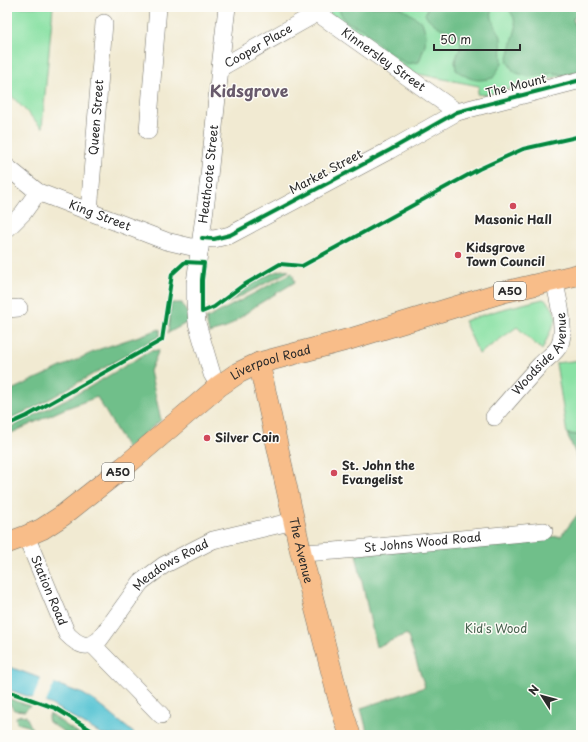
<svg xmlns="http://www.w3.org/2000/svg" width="588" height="742" font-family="'Playpen Sans',sans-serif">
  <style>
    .green { fill: #8ae1a4; stroke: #5a8668 }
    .forest { fill: #6fbf8a; stroke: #4d755a }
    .water { fill: #5ac5d4; stroke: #427880 }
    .pier { fill: #f1ead2 }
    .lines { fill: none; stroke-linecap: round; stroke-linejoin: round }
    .minor-casing { stroke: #706e65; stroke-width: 18 }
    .major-casing { stroke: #706e65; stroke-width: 22 }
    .minor { stroke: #fff; stroke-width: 17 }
    .major { stroke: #f8bd89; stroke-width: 21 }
    .cycleway-casing { stroke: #fdfcf7; stroke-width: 6 }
    .cycleway { stroke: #00873e; stroke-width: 4 }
    .poi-dot { fill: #d1495b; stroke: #fdfcf7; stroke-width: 1.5 }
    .labels { text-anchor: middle; stroke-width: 3; stroke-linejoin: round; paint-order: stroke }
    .shield { fill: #fdfcf7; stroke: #6a6a68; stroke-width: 1 }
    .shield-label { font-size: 11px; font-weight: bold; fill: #2b2b2b }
    .street-label { font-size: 12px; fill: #2b2b2b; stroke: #fdfcf7 }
    .poi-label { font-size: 12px; font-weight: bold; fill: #2b2b2b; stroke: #fdfcf7; text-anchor: start }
    .park-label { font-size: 12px; fill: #48624f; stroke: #fdfcf7 }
    .district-label { font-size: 16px; font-weight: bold; fill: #685a6b; stroke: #fdfcf7 }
  </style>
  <rect width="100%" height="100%" fill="#fdfcf7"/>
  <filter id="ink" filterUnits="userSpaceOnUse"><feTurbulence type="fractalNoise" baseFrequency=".025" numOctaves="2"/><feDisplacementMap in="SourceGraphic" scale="8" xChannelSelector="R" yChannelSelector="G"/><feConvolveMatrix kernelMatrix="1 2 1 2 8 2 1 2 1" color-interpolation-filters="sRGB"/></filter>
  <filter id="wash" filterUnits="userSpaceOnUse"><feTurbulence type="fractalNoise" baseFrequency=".012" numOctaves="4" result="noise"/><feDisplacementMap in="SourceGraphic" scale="16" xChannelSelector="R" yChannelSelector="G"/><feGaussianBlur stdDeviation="0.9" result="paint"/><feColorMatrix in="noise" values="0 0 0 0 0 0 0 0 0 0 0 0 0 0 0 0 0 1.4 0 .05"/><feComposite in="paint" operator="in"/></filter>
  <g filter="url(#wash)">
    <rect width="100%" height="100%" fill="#f1ead2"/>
    <!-- green -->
    <path class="green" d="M7 7H53L42 128 7 91Z
      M320 7H581V16L573 18 581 51V71L484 95 477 94 479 86 413 73Z
      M543 299C550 302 555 311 556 319L542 350 517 327 479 354 464 321 499 310Z
      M581 360V435L567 434 556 363Z"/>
    <!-- forest -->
    <path class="forest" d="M339 7H399L409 13 422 22 426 34 425 45 419 62 407 64 388 52 364 30 345 21 339 10Z
      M428 7H491L492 19 501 37 502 63 493 78C475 82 471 80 456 70L455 61 461 46 460 36C446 31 435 27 425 15Z
      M508 7H581V16L573 18 581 51V71L565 75 554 73 529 77 514 72 507 61 516 28 514 18Z
      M282 270 289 271 228 303C241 291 264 274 282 270Z
      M292 273 295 282 257 305 226 328 209 333 206 319Z
      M171 303H182C184 310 189 314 190 321L168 333Z
      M160 329V336L30 410 7 420V392L100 349Z
      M159 350 150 371 161 420 127 448 97 397 64 409 7 435V429L88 388 150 351Z
      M567 434 581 435V466Z
      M581 510V735H368L361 708 425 687 407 634 376 647 356 554 561 536Z
      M7 698 30 706 25 711 14 710 9 703 7 702Z
      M50 714 80 735H69L49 722 48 718Z
      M21 715 26 716 35 735H32L28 726 17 723 16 717Z"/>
    <!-- water -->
    <path class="water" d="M7 666 83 694 96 702 136 735H103L50 704 7 689Z"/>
    <!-- pier -->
    <path class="pier" d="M42 677 55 682 45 704 32 700Z"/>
  </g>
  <g filter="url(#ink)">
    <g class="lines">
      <!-- minor casing -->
      <g class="minor-casing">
        <g id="minor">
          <path id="s1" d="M309 7 457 112"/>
          <path id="s2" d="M220 68 317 13"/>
          <path d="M148 131 158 7"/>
          <path id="s3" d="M7 167 38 192 166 241 200 249"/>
          <path id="s4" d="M89 212 104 23"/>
          <path d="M7 229 23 213 38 192"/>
          <path d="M202 238 214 239 230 235 390 150 457 112 581 80"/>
          <path d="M7 309 19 308"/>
          <path id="s5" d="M219 386 212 374 197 323 195 302V283L208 186 220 68 227 7"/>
          <path id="s6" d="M494 417C510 399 525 381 541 364 547 358 557 352 560 344 566 328 558 297 554 280"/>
          <path id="s7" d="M26 536 67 634C78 645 87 650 100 639L141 582 164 565 213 540 294 521"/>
          <path id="s8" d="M301 553 335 551 544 531"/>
          <path d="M93 645 161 715"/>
        </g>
      </g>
      <!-- major casing -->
      <g class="major-casing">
        <g id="major">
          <path id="s9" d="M259 363 301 553 339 700 350 735"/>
          <path id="s10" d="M7 543 26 536 42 529 62 516 124 467 219 386 238 373 259 363 350 339 504 292 581 274"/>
        </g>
      </g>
      <!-- minor -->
      <use href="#minor" class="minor"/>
      <!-- major -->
      <use href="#major" class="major"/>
      <!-- cycleway casing -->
      <g class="cycleway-casing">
        <path id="cycleway" d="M202 238 214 239 230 235 390 150 457 112 581 80
          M7 425 27 416 162 340 172 274 185 262 204 263 202 280V312L214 307 242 286 280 264 302 266 479 169 523 149 581 136
          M7 691 55 708 99 735"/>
      </g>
      <!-- cycleway -->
      <use href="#cycleway" class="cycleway"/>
    </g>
  </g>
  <!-- markers -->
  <g class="poi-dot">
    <circle cx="513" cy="206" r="4"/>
    <circle cx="458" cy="255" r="4"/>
    <circle cx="207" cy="438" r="4"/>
    <circle cx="334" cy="473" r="4"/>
  </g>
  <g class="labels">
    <!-- shield labels -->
    <g class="shield">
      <rect x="494" y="282" width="32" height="18" rx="3"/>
      <rect x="102" y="463" width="32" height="18" rx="3"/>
    </g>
    <g class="shield-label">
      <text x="510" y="295">A50</text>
      <text x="118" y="476">A50</text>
    </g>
    <!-- street labels -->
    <g class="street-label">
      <text dy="4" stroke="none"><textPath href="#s2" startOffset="44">Cooper Place</textPath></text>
      <text dy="4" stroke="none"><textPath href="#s1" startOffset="91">Kinnersley Street</textPath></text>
      <text transform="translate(516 86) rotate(-14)" y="4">The Mount</text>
      <text dy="4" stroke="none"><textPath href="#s4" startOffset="95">Queen Street</textPath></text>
      <text transform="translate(326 172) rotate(-28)" y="4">Market Street</text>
      <text dy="4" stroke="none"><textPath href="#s5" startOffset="217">Heathcote Street</textPath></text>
      <text dy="4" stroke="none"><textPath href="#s3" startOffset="106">King Street</textPath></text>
      <text dy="4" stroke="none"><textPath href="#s6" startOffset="81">Woodside Avenue</textPath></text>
      <text dy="4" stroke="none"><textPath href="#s10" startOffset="323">Liverpool Road</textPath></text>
      <text dy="4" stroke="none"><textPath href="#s8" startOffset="122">St Johns Wood Road</textPath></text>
      <text dy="4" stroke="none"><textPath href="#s9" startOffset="192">The Avenue</textPath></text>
      <text dy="4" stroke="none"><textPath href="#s7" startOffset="249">Meadows Road</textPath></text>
      <text dy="4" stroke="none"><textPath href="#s7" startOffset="59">Station Road</textPath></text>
    </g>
    <!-- poi labels -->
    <g class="poi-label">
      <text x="513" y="224" text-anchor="middle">Masonic Hall</text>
      <text x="466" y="252">Kidsgrove<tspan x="466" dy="14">Town Council</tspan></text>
      <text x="215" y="442">Silver Coin</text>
      <text x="342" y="470">St. John the<tspan x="342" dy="14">Evangelist</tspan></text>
    </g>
    <!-- park labels -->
    <g class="park-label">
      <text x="496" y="633">Kid's Wood</text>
    </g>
    <!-- district labels -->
    <g class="district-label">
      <text x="249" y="97">Kidsgrove</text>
    </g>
  </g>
  <!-- margin -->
  <rect width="588" height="742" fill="none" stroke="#fdfcf7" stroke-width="24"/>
  <!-- north arrow -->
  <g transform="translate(542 696) rotate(306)" stroke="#fdfcf7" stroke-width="3" paint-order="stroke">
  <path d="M0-3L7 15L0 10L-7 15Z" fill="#2b2b2b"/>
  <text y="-6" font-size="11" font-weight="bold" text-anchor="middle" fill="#2b2b2b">N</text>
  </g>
  <!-- scale -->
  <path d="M434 44v6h86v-6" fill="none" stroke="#2b2b2b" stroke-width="2"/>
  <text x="440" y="44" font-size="12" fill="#2b2b2b" stroke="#fdfcf7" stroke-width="3" paint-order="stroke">50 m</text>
</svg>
